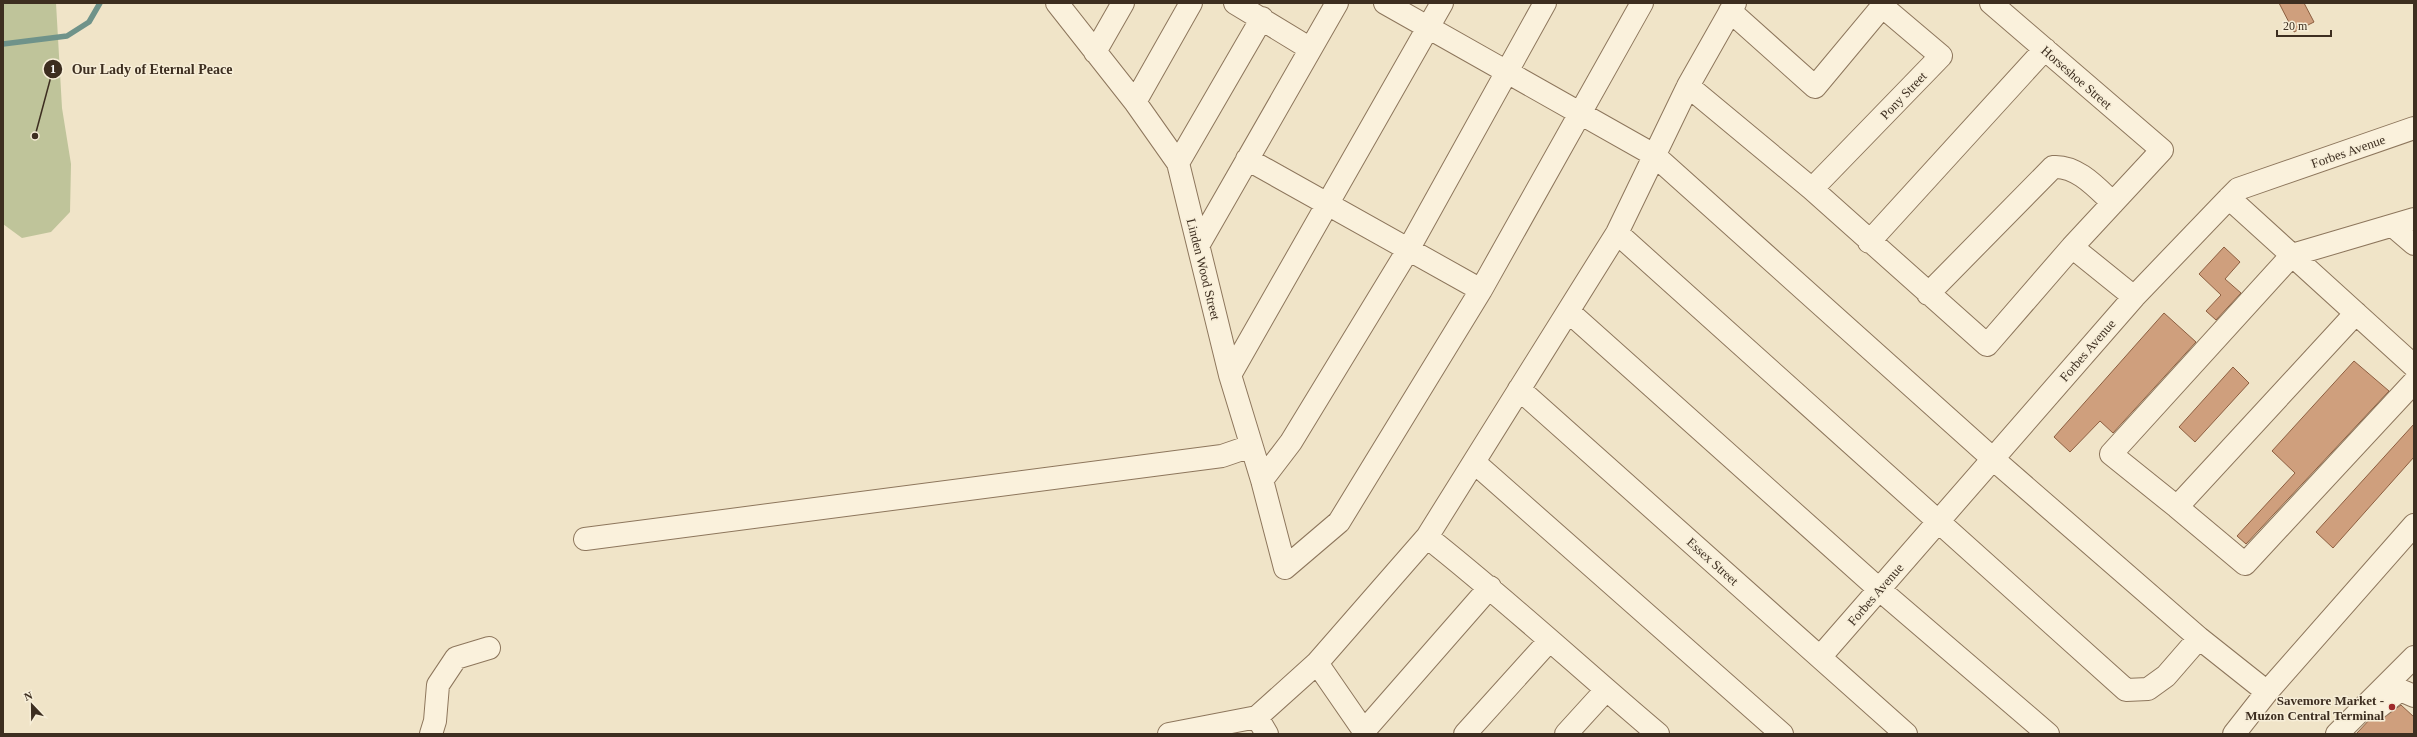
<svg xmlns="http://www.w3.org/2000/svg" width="2417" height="737" font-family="Georgia,serif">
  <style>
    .cemetery { fill: #bfc49a }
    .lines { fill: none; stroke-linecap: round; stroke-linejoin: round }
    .stream { stroke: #6f938a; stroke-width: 5.5 }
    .building { fill: #cf9f7d; stroke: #8d5f41 }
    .minor-casing { stroke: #8d765c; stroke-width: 24 }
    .minor { stroke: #faf1dc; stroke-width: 22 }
    .poi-dot { fill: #9e2a2b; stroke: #f7eed8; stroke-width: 1.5 }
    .labels { text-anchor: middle; stroke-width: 3; stroke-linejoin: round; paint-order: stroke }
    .street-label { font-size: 13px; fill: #3d2e20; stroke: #f7eed8 }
    .poi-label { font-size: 13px; font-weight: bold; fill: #3d2e20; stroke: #f7eed8; text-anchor: end }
    .leader { fill: none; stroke: #3d2e20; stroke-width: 1.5 }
    .callout-dot { fill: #3d2e20; stroke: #f7eed8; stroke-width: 1.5 }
    .mark-label { font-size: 12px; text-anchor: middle; font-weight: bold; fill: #fff }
    .callout-label { font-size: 14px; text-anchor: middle; font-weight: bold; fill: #3d2e20; stroke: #f7eed8; stroke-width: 3; stroke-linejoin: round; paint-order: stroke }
  </style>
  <rect width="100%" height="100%" fill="#f0e4c8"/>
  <!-- cemetery -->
  <path class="cemetery" d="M3 3H56L62 108 71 164 70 212 51 232 22 238 3 224Z"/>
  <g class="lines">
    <!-- stream -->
    <path class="stream" d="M3 44 67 36 89 22 100 3"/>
  </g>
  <!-- building -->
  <path class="building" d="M2279 3H2304L2314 22 2294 32Z
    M2224 247 2240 262 2225 279 2241 293 2216 320 2206 311 2221 295 2199 274Z
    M2164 313 2196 342 2113 433 2100 421 2070 452 2054 437Z
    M2354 361 2389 391 2246 544 2237 536 2295 473 2272 451Z
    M2233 367 2249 383 2195 442 2179 427Z
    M2414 424V457L2333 548 2316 532Z
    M2401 705 2414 717V734H2356L2372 717 2381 719Z"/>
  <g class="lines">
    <!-- minor casing -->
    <g class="minor-casing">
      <path id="minor" d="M1057 3 1135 102 1178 163 1230 375 1262 480 1285 568 1339 522 1481 290 1642 3
        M1235 3 1309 48
        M1385 3 1654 155 1992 458 2199 638 2267 692
        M1730 11 1815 87 1885 3
        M1095 52 1123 3
        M1688 86 1812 189 1987 345 2072 247 2162 150 1991 3
        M1135 102 1191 3
        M1247 159 1481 290
        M1178 163 1262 18
        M1812 189 1941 56 1882 6
        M2229 198 2414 366
        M2393 226 2414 244
        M1617 233 2126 690 2148 689 2166 676 2199 638
        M1869 242 2045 49
        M1199 244 1337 3
        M2072 247 2134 297
        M1928 294 2053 167C2077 165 2097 188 2113 203
        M1569 312 1880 590 2048 734
        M2356 313 2177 507 2111 454 2292 255 2414 219
        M1230 375 1442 3
        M1519 389 1906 734
        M1475 463 1782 734
        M1262 480 1291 442 1408 250 1545 3
        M2177 507 2245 564 2414 382
        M1427 537C1507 600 1581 669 1658 734
        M585 539 1222 456 1251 446
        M1821 656 2134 297 2229 198 2238 189 2414 128
        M1317 663 1366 734
        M2379 707 2400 690 2414 696
        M1257 717 1267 734
        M1364 731 1490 587
        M431 734 435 721 438 685 456 658 489 648
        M1169 734 1257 717 1317 663 1427 537 1617 233 1688 86 1735 3
        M1465 734 1549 641
        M1566 734 1606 690
        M2234 734 2267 692 2414 525
        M2337 734 2414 657"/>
    </g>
    <!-- minor -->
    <use href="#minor" class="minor"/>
  </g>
  <!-- markers -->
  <circle class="poi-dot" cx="2392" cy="707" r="4"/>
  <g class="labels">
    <!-- street labels -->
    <g class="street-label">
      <text transform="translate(2077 77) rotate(41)" y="5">Horseshoe Street</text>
      <text transform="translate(1903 95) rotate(-46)" y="5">Pony Street</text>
      <text transform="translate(2348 151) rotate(-19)" y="5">Forbes Avenue</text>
      <text transform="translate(1204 269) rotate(76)" y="5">Linden Wood Street</text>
      <text transform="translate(2087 350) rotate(-49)" y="5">Forbes Avenue</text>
      <text transform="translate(1713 561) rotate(42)" y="5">Essex Street</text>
      <text transform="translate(1875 594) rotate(-49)" y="5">Forbes Avenue</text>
    </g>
    <!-- poi labels -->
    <g class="poi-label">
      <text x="2384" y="705">Savemore Market -<tspan x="2384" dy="15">Muzon Central Terminal</tspan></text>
    </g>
  </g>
  <!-- callouts -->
  <path class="leader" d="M35 136L53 69"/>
  <g class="callout-dot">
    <circle cx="35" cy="136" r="4"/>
    <circle cx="53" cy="69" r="10"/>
  </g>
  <g class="mark-label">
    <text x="53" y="73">1</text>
  </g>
  <g class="callout-label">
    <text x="152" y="74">Our Lady of Eternal Peace</text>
  </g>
  <!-- border -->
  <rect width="2417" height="737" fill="none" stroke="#3d2e20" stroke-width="8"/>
  <!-- north arrow -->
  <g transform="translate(32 705) rotate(338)" stroke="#f7eed8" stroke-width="3" paint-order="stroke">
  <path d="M0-3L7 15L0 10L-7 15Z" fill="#3d2e20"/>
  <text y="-6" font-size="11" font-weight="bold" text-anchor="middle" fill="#3d2e20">N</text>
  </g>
  <!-- scale -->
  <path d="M2277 30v6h54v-6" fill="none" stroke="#3d2e20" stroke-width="2"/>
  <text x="2283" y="30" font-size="12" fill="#3d2e20" stroke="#f7eed8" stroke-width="3" paint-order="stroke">20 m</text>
</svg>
